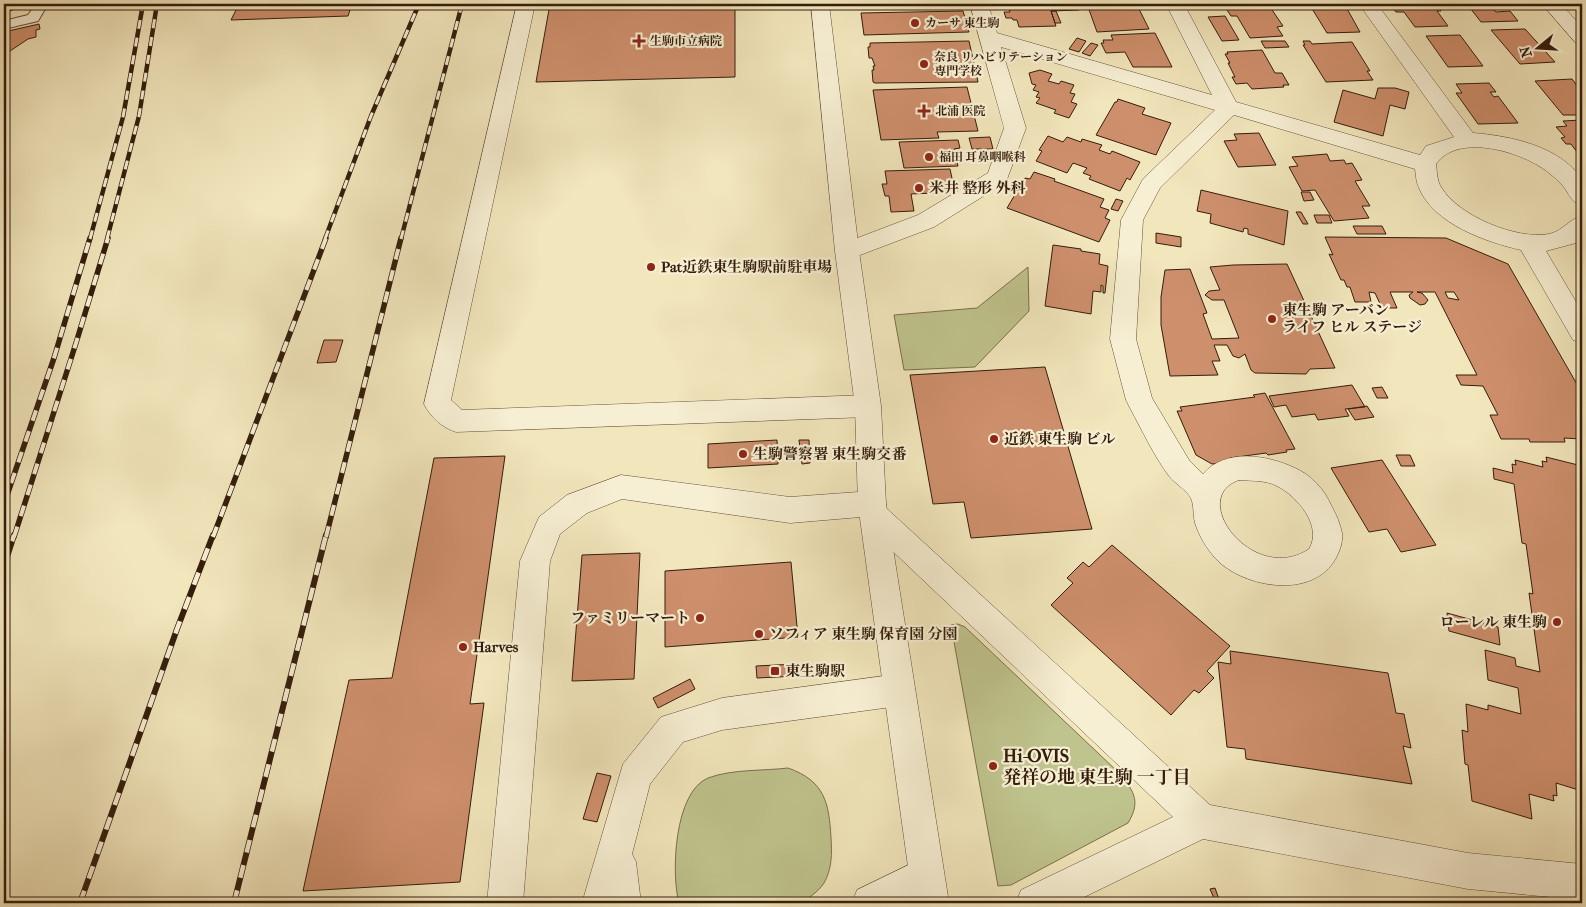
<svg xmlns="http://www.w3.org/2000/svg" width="1586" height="907" font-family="'IM FELL French Canon','Noto Serif JP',serif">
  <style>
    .green { fill: #bfc38d; stroke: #7a704c }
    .building { fill: #ce8f6c; stroke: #341d0c; fill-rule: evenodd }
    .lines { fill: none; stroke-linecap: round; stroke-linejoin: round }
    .service-casing { stroke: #644f38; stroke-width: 2 }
    .minor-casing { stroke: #644f38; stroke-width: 1 }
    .tertiary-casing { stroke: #644f38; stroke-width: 1 }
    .service { fill: #f7efd3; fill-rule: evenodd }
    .minor { fill: #f7efd3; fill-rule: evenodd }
    .tertiary { fill: #f7efd3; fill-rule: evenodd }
    .rail-far2-casing { stroke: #341d0c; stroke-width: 4.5 }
    .rail-far1-casing { stroke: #341d0c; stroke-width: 5.5 }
    .rail-casing { stroke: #341d0c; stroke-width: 6 }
    .rail-far2 { stroke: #f7efd3; stroke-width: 3; stroke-dasharray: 9; stroke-linecap: butt }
    .rail-far1 { stroke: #f7efd3; stroke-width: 4; stroke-dasharray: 11; stroke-linecap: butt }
    .rail { stroke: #f7efd3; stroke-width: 4.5; stroke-dasharray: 13; stroke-linecap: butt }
    .poi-dot { fill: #8f2418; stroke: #f7efd3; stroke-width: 2 }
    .labels { text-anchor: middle; stroke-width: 4.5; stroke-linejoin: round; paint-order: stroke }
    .far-poi-label { font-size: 12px; font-weight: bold; fill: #341d0c; stroke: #f7efd3; text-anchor: start }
    .poi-label { font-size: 15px; font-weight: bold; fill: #341d0c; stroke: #f7efd3; text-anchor: start }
    .near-poi-label { font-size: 18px; font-weight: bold; fill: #341d0c; stroke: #f7efd3; text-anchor: start }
  </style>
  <rect width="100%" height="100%" fill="#f2e6bc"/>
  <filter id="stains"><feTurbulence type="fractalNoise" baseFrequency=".004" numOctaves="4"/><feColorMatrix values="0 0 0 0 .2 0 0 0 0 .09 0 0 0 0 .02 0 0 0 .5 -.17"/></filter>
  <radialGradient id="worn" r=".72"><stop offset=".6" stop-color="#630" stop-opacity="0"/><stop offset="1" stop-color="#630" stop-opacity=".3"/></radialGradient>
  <!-- green -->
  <path class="green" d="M1028 267 1029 311 975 367 904 370 894 315 977 308Z
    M958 624 965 627 1117 771C1133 790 1142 800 1128 823L1011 885 998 886 951 625Z
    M788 768C825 781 829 803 831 838 832 854 832 869 824 883 818 892 809 898 800 903H679C671 874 674 792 708 778 732 769 763 771 788 768Z"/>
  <!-- building -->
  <path class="building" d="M4 4H25V7L4 12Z
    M239 4H352L348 16 231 20Z
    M550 4H735V77L536 82Z
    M1000 4H1077L1079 10 1051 11 1056 26 1019 27 1017 20H1013L1012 18H1006L1004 12H1010L1009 9H1002Z
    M1087 4H1134L1135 7H1138L1149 29 1097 32Z
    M1223 4H1268L1283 26 1277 27 1283 36 1250 38 1237 16H1231Z
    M1390 4H1436L1441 11H1437L1448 26 1415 27 1404 12H1396Z
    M1467 4H1518L1521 8 1493 9 1496 12 1510 11 1518 21 1481 22Z
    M1572 4H1582V16Z
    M1345 5 1360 32 1327 33 1311 7Z
    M963 11 969 32 864 35 861 13Z
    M1051 11H1056L1061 23H1055Z
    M1225 16 1239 40 1222 41 1208 17Z
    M39 24 40 29 36 30V37L28 39 4 55V32Z
    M1525 29 1555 62 1520 64 1491 30Z
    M1155 33 1172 67H1133L1125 52 1106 53 1101 43H1104L1103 40H1113L1111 35Z
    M1460 35 1483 66 1448 67 1426 36Z
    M1077 38 1086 41 1079 52 1069 49Z
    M969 41 978 82 875 83 873 82 872 70H874L873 66H875L872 58H869L868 47H870V43Z
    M1261 41H1285L1289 47 1265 48Z
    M1303 41H1310L1312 44 1352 42 1370 71H1367L1373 80 1326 82 1303 45H1305Z
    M1091 43 1098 45 1090 56 1082 53Z
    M1262 50 1275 73H1282L1289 85H1283L1284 87 1252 89 1247 83 1236 84 1232 77H1235L1228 63H1230L1225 54H1228L1227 52Z
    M1040 70 1052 74 1048 81 1059 84 1061 81 1074 85 1070 93 1075 94 1071 102 1077 104 1069 118 1054 113 1056 110 1036 103 1040 98 1036 97 1039 92 1033 90 1036 85 1032 84 1029 73Z
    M1572 79 1582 92V115H1563L1535 81Z
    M1489 83 1496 92H1490L1494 97 1498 96 1518 123 1478 124 1456 93H1462L1456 84Z
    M967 87 978 131 937 132 939 138 881 140 873 90Z
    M1378 88H1395L1409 92 1405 109 1390 105 1383 136 1334 122 1343 90 1375 99Z
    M1118 99 1145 108 1142 114 1171 123 1156 155 1096 135 1115 102H1117Z
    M1582 120V151L1577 152 1571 144H1566L1561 138 1565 137 1556 127 1567 126 1563 121Z
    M1259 133 1276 165 1238 167 1224 141 1237 140 1234 134Z
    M1048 136 1063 142 1067 137 1081 142 1082 139 1102 145 1099 150 1110 154 1112 151 1140 162 1130 180 1127 178 1120 191 1089 179 1091 176 1083 173 1087 168 1073 163 1067 173 1036 161 1042 151 1039 150Z
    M990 137 993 149H972L969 138Z
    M958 140 960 148 954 149 958 166 904 168 899 142Z
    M1327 154 1330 161 1344 160 1346 164 1352 163 1362 180 1355 181 1370 206H1362L1369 218 1334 221 1315 190 1302 191 1289 167 1298 166 1292 157Z
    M950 169 955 192 911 194 914 211 891 212 889 196H885L882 184H887L885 171Z
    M1034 172 1055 179 1054 181 1104 199 1100 207 1109 210 1105 218 1110 220 1099 242 1007 208 1025 178 1030 179Z
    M1201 190 1288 211 1284 245 1248 234V229L1244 228 1243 232 1210 223 1211 214 1197 211Z
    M1301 192H1310L1314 200 1304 201Z
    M1116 199 1123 201 1118 211 1111 209Z
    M1296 212H1301L1308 224H1303Z
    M1314 215H1329L1332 223H1317Z
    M1353 226H1382L1386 234H1357Z
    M1156 233 1181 237V247L1156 243Z
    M1325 237 1446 238 1508 264 1582 393V439L1564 438 1565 442H1530L1529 439H1501L1490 415H1498L1483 386 1461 385 1456 375H1477L1435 292H1417L1422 293 1428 300 1425 304 1420 305 1410 298 1409 295 1413 292H1390L1397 308H1382L1375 293 1369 292 1371 302H1355L1350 287H1347L1344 280H1341L1329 254 1333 255ZM1445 292H1454L1459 300 1448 298Z
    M1053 245 1081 249V251L1100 254 1099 264 1108 266 1105 293H1103V286L1101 285V292L1093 291 1091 314 1045 306Z
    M1287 264 1335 368 1310 369 1306 374 1255 373 1251 370 1245 354 1239 358 1233 356 1227 345H1214L1220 361H1212L1218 375 1170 376 1161 325V297L1165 270 1190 269 1207 313 1203 314 1212 339 1239 338 1224 300H1212L1205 295 1209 291 1220 290 1210 267 1233 265Z
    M324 340H343L336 362 317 363Z
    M1045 367 1092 529 971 538 964 502 933 504 910 375Z
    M1352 385 1365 407 1345 409 1349 416 1318 420 1315 414 1292 417 1286 405 1274 407 1269 396Z
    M1382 387 1388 398H1377L1372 388Z
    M1265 393 1295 449 1286 450 1287 452 1268 455 1266 453 1230 458 1232 462 1212 464 1196 455 1177 411H1182L1180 407 1255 397 1253 395Z
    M1367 406 1374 417 1355 420 1348 409Z
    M777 440 778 464 708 468V444Z
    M799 440H809L810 463 802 464Z
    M1396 455H1410L1415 466H1401Z
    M505 456 470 704 484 703 460 882 303 891 349 680 392 678 434 458Z
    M1546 457 1582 466V791L1556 783 1557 796 1553 795 1554 801 1529 794 1532 819 1472 801 1468 765 1465 764 1462 730 1468 732 1466 704 1488 710V705L1521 714 1518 688 1488 680 1485 650 1515 658 1516 666 1540 672 1529 593 1533 594 1526 544 1522 543 1514 484 1494 479 1493 468 1513 473 1512 464 1516 465 1515 460 1543 467 1542 461 1547 462Z
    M1382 460 1436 545 1401 552 1387 529 1369 532 1331 468Z
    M1112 545 1230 646 1207 671 1214 678 1199 693 1194 690 1171 715 1051 605 1073 583 1067 578 1083 562 1089 567Z
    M640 553 634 679 572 681 582 555Z
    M791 562 798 637 665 647V571Z
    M1447 613 1498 627 1500 645 1449 631Z
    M1230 651 1388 673 1396 713 1404 714 1411 748 1403 746 1412 784 1246 759 1245 749 1227 747 1218 662 1231 664Z
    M797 664V676L757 678 756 666Z
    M690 679 695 689 658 708 653 698Z
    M597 773 611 776 597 822 583 819Z
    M1215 888 1220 902 1216 903 1210 889Z
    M1323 898 1324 903H1293Z
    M368 901 367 903H331V902Z"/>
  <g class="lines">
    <!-- service casing -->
    <g class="service-casing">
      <path id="service" d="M36 4H48L38 21 4 29V21L28 15Z"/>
    </g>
    <!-- minor casing -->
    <g class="minor-casing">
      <path id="minor" d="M517 4H535L451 400 462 410 868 395 877 398 881 406 877 414 868 417 456 432C443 428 430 417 424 404Z
        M970 4H988L997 33 1212 95 1166 4H1184L1236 102 1420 155 1426 146 1454 137 1359 4H1377L1473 133C1511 136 1559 146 1582 179V204C1580 203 1577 203 1575 202 1570 199 1567 190 1563 186 1559 181 1554 177 1549 173 1524 152 1458 132 1436 164 1437 171 1437 181 1441 187 1458 216 1517 240 1549 234 1563 231 1569 219 1582 216V237L1576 243 1546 251 1582 312V343L1573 340 1521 250C1486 242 1434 224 1419 188 1416 182 1416 175 1415 169L1234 115 1160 188 1143 220 1136 339 1152 398 1189 460 1203 474C1225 448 1268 455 1295 468 1311 475 1324 489 1331 505 1336 514 1340 523 1342 533 1343 542 1340 550 1336 558 1313 600 1244 588 1216 559 1207 549 1199 536 1195 523 1193 516 1194 508 1192 501 1190 492 1175 484 1169 476 1154 456 1142 430 1130 408L1126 400 1110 339 1121 220 1143 179 1215 110 1001 47 1026 128 1006 182 934 227 847 260 839 257 835 251 839 245 918 215 988 173 1004 128ZM1239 480C1251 481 1266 480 1277 486 1297 496 1323 526 1309 549 1254 586 1186 498 1239 480Z
        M1542 4H1561L1582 27V44L1575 42Z
        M621 475 790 497 872 491 882 495 886 504 885 507 1210 805 1468 853 1582 864V900L1468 889 1203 839 1072 903H1016L1021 890 1173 817 865 525 861 517 790 523 622 499 587 513 560 534 550 561 523 903H487L520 561 539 517 567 495Z
        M899 674 910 679 915 690 910 701 899 706 722 730 683 742 650 784 632 854 636 862 641 903H582L623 764 661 717 722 698Z
        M925 857 938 862 943 875 938 888 907 903H852L857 890Z"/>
    </g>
    <!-- tertiary casing -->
    <g class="tertiary-casing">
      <path id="tertiary" d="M811 4H829L859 251 881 406 886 504 949 903H913L858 504 855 406 835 251Z"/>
    </g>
    <!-- service -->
    <use href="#service" class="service"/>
    <!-- minor -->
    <use href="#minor" class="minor"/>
    <!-- tertiary -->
    <use href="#tertiary" class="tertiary"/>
    <!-- rail-far2 casing -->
    <g class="rail-far2-casing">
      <path id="rail-far2" d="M90 239 123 117 143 4
        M107 239 139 116 157 4
        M325 239 371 116 419 4
        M401 239 462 4"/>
    </g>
    <!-- rail-far1 casing -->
    <g class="rail-far1-casing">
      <path id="rail-far1" d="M4 504 54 358 90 238
        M14 537 76 343 108 238
        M213 537 326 238
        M326 537 401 238"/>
    </g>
    <!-- rail casing -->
    <g class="rail-casing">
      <path id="rail" d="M4 566 14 535
        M80 903 177 629 213 535
        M234 903 326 535"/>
    </g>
    <!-- rail-far2 -->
    <use href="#rail-far2" class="rail-far2"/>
    <!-- rail-far1 -->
    <use href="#rail-far1" class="rail-far1"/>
    <!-- rail -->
    <use href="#rail" class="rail"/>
  </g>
  <!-- markers -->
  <g class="poi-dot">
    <circle cx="915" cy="23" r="5"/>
    <path d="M636.5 33.5h5v5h5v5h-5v5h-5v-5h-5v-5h5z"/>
    <circle cx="924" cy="64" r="5"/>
    <path d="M921.5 103.5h5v5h5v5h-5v5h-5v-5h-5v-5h5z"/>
    <circle cx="929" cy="157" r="5"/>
    <circle cx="919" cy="188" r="5"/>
    <circle cx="651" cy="267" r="5"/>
    <circle cx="1272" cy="319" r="5"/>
    <circle cx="994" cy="439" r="5"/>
    <circle cx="743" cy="454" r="5"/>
    <circle cx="700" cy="618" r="5"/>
    <circle cx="1557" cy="622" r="5"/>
    <circle cx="759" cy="634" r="5"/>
    <circle cx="463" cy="647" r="5"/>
    <rect x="770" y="666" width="10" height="10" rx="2.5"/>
    <circle cx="993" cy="766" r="5"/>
  </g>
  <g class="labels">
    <!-- far-poi labels -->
    <g class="far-poi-label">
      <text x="925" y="27">カーサ 東生駒</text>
      <text x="650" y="45">生駒市立病院</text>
      <text x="934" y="61">奈良 リハビリテーション<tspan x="934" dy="14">専門学校</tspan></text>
      <text x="935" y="115">北浦 医院</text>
      <text x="939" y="161">福田 耳鼻咽喉科</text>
    </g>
    <!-- poi labels -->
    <g class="poi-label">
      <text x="929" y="193">米井 整形 外科</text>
      <text x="661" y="272">Pat近鉄東生駒駅前駐車場</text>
      <text x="1282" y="315">東生駒 アーバン<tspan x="1282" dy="17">ライフ ヒル ステージ</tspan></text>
      <text x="1004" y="444">近鉄 東生駒 ビル</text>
      <text x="753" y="459">生駒警察署 東生駒交番</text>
      <text x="690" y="623" text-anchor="end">ファミリーマート</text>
      <text x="1547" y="627" text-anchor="end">ローレル 東生駒</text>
      <text x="769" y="639">ソフィア 東生駒 保育園 分園</text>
      <text x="473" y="652">Harves</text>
      <text x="785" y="676">東生駒駅</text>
    </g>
    <!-- near-poi labels -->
    <g class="near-poi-label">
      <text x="1003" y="762">Hi-OVIS<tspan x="1003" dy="21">発祥の地 東生駒 一丁目</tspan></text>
    </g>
  </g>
  <!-- margin -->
  <rect width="1586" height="907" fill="none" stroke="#f2e6bc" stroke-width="20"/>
  <rect x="5" y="5" width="1576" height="897" fill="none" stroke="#341d0c" stroke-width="2.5"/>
  <rect x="10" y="10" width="1566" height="887" fill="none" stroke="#341d0c"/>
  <!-- north arrow -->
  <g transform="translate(1538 48) rotate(252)" stroke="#f7efd3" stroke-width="4" paint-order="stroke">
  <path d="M0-4L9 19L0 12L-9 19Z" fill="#341d0c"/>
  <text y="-8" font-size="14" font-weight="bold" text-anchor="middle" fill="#341d0c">N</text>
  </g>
  <rect width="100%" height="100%" filter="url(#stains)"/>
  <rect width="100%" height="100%" fill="url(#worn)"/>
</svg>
